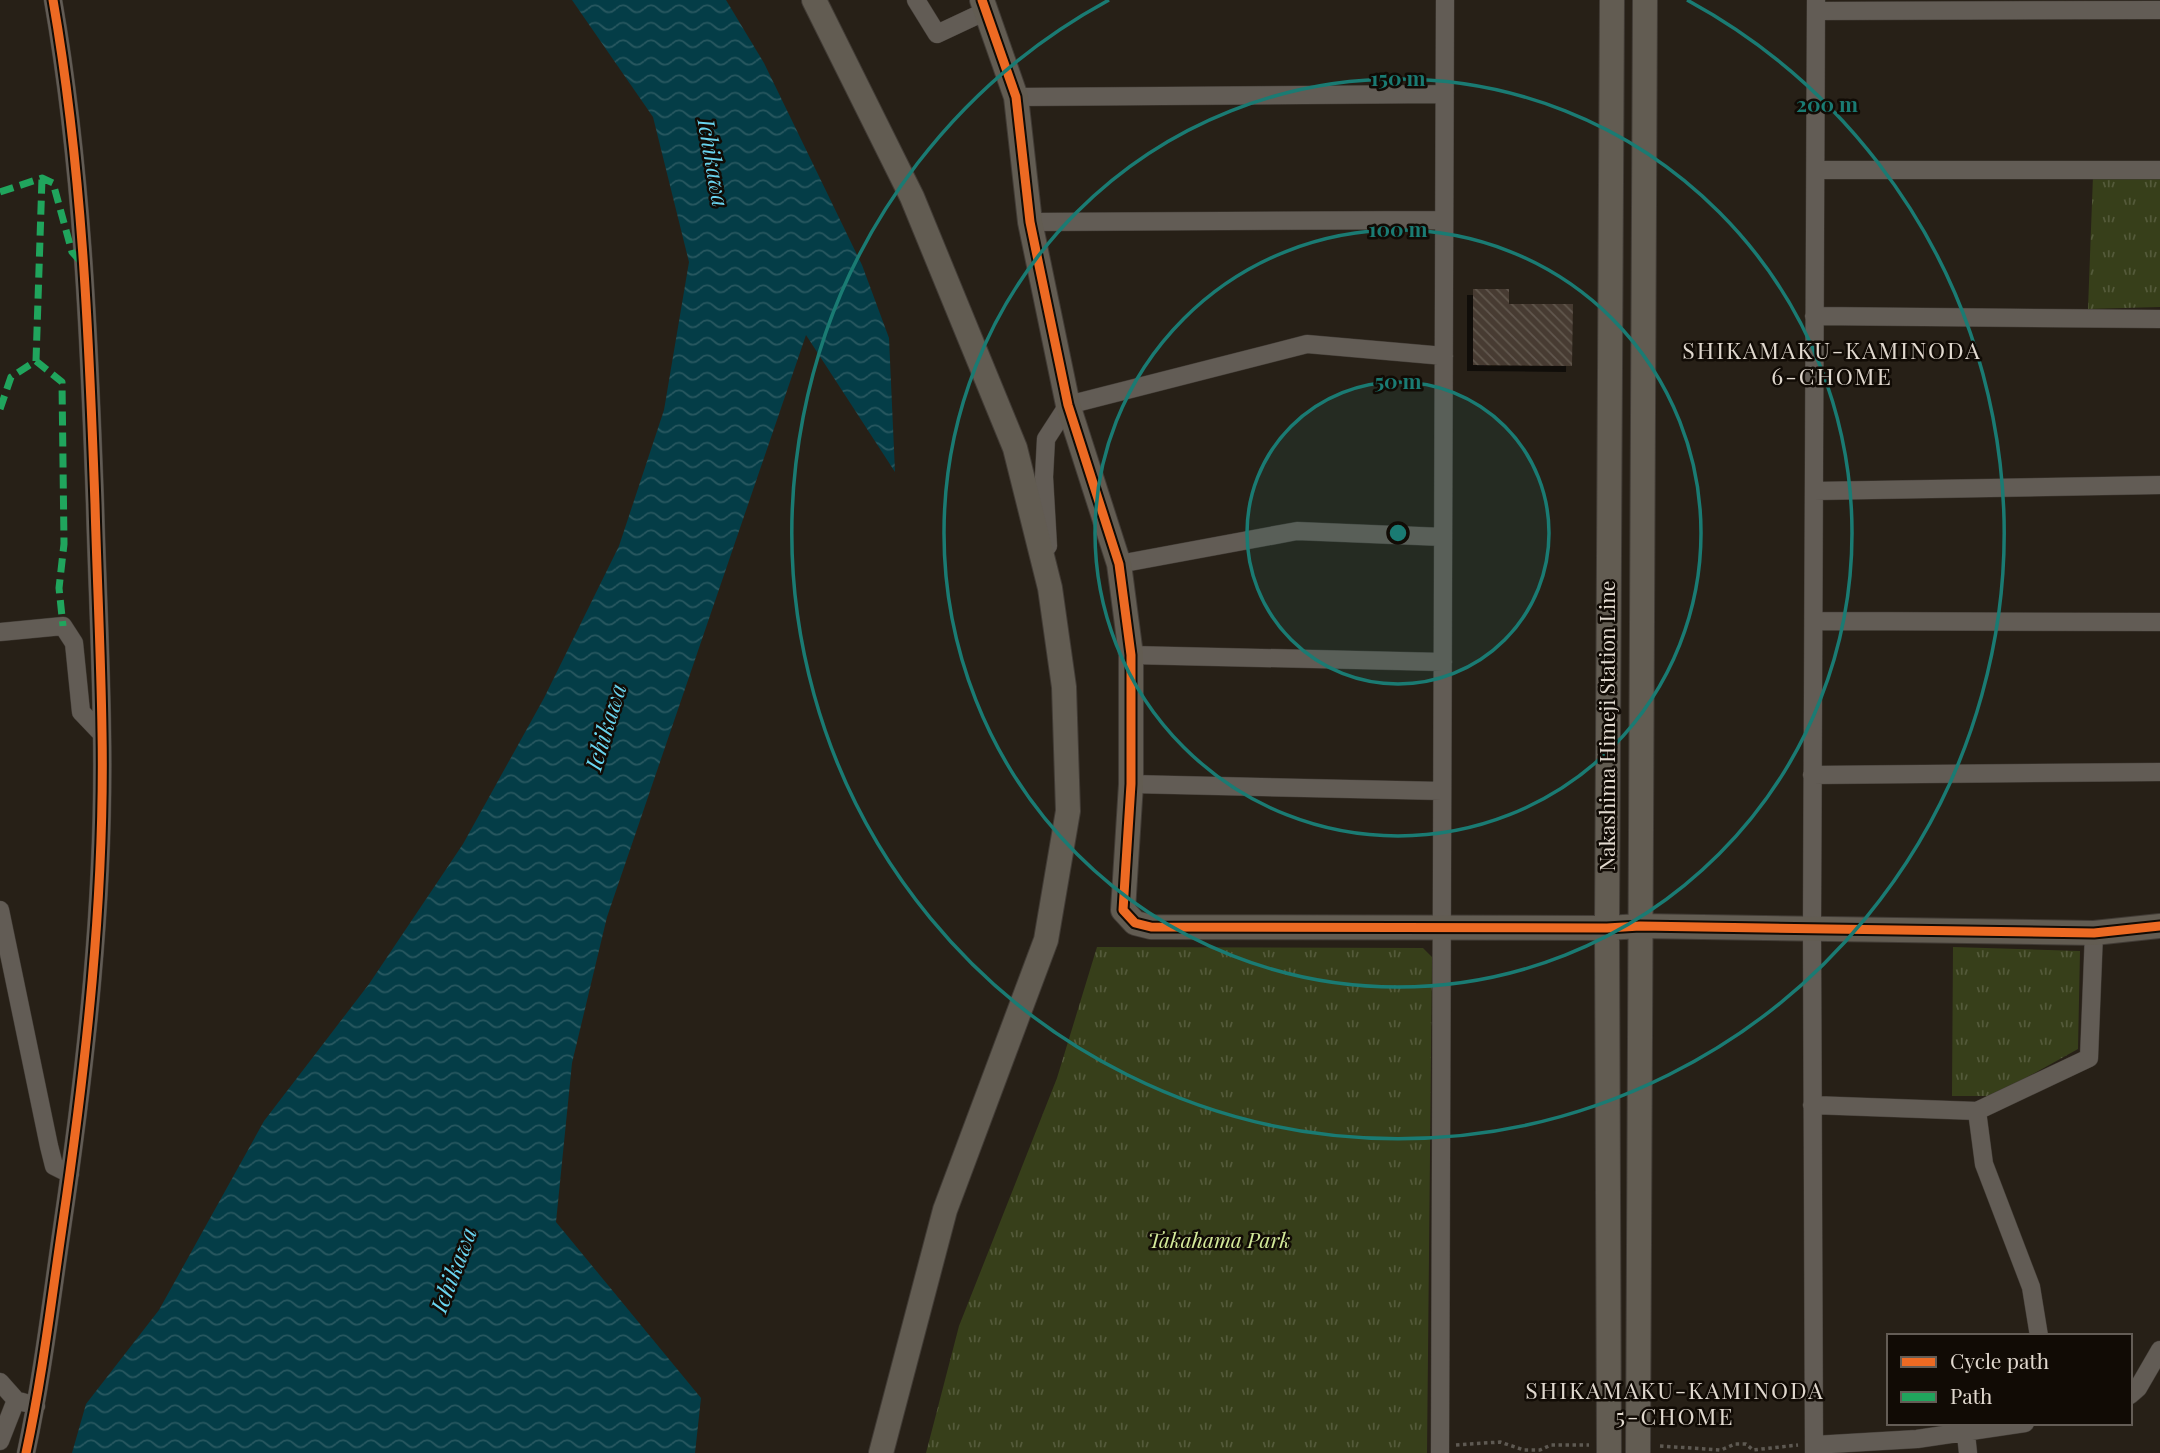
<svg xmlns="http://www.w3.org/2000/svg" width="2160" height="1453" font-family="'Playfair Display',serif">
  <style>
    .park { fill: url(#park-tufts) }
    .water { fill: url(#water-waves) }
    .building { fill: url(#building-back-hatch); filter: url(#shadow) }
    .lines { fill: none; stroke-linecap: round; stroke-linejoin: round }
    .street-casing { stroke: #413b35; stroke-width: 19 }
    .secondary-casing { stroke: #413b35; stroke-width: 26 }
    .path { stroke: #5e5952; stroke-width: 3.5; stroke-dasharray: 3.5 3.5; stroke-linecap: butt }
    .street { stroke: #625c55; stroke-width: 18 }
    .secondary { stroke: #625c52; stroke-width: 24 }
    .quiet { stroke: #20a55d; stroke-width: 7; stroke-dasharray: 14 7; stroke-linecap: butt }
    .cycleway-casing { stroke: #110b05; stroke-width: 13 }
    .cycleway { stroke: #ed6a23; stroke-width: 9 }
    .ring { fill: none; stroke: #1a7b73; stroke-width: 3.5 }
    .labels { text-anchor: middle; stroke-width: 5; stroke-linejoin: round; paint-order: stroke }
    .street-label { font-size: 21px; fill: #e1d9cf; stroke: #110b05 }
    .park-label { font-size: 21px; font-style: italic; fill: #d4ea9a; stroke: #110b05 }
    .water-label { font-size: 23px; font-style: italic; fill: #6ad5f0; stroke: #110b05 }
    .neighbourhood-label { font-size: 23px; letter-spacing: 2px; fill: #e1d9cf; stroke: #110b05 }
    .centre { fill: #1a7b73; stroke: #110b05; stroke-width: 3.5 }
    .ring-label { font-size: 21px; text-anchor: middle; font-weight: bold; fill: #1a7b73; stroke: #110b05; stroke-width: 5; stroke-linejoin: round; paint-order: stroke }
  </style>
  <defs>
    <pattern id="park-tufts" width="24" height="20" patternUnits="userSpaceOnUse" patternTransform="scale(1.75)"><rect width="24" height="20" fill="#373f1a"/><path d="M3 7l-1-3M5 7V3M7 7l1-3M15 17l-1-3M17 17v-4M19 17l1-3" fill="none" stroke="#545a3a"/></pattern>
    <pattern id="water-waves" width="16" height="10" patternUnits="userSpaceOnUse" patternTransform="scale(1.75)"><rect width="16" height="10" fill="#043d47"/><path d="M0 5q4-4 8 0t8 0" fill="none" stroke="#285860"/></pattern>
    <pattern id="building-back-hatch" width="6" height="6" patternUnits="userSpaceOnUse" patternTransform="scale(1.75)"><rect width="6" height="6" fill="#473b31"/><path d="M-1 5l2 2M0 0l6 6M5-1l2 2" fill="none" stroke="#61574e"/></pattern>
    <filter id="shadow"><feDropShadow dx="-6" dy="6" stdDeviation="0" flood-color="#0009"/></filter>
  </defs>
  <rect width="100%" height="100%" fill="#272017"/>
  <!-- park -->
  <path class="park" d="M2093 176 2160 177V307L2088 309Z
    M1097 947 1423 948 1432 957 1427 1453H926L959 1326 1057 1078Z
    M1953 947 2080 951 2078 1049 1993 1096H1952Z"/>
  <!-- water -->
  <path class="water" d="M572 0H726L764 63 862 265 889 338 895 472 806 335 607 917 572 1063 556 1222 701 1398 695 1453H72L86 1404 159 1310 264 1121 369 984 463 844 544 698 619 546 664 410 689 262 653 117Z"/>
  <!-- building -->
  <path class="building" d="M1473 289H1509V304H1573L1572 366 1473 365Z"/>
  <g class="lines">
    <!-- street casing -->
    <g class="street-casing">
      <path id="street" d="M916 0 937 34 986 11
        M1816 11 2160 10
        M1016 97 1443 94
        M1816 170H2160
        M1030 222 1443 220
        M1814 316 2160 319
        M1814 491 2160 485
        M1048 546 1044 477 1046 439 1068 405 1307 344 1444 356
        M1119 564 1297 531 1443 537
        M1815 621 2160 622
        M0 632 63 626 74 643 81 712 102 734
        M1131 655 1443 662
        M1812 775 2160 772
        M1131 784 1442 791
        M0 910 49 1146 54 1166 70 1174
        M1812 1105 1977 1111 2089 1058 2094 933
        M1977 1111 1984 1164 2031 1287 2039 1336
        M0 1382 16 1400 36 1406
        M2130 1395 2138 1388 2160 1350
        M1966 1434 1968 1453
        M0 1441 16 1400
        M1814 1445 1917 1439 2025 1423
        M26 1453C42 1379 51 1303 62 1228 86 1065 105 897 102 732 101 656 97 580 95 504 89 336 82 166 53 0
        M1440 1453 1445 0
        M1814 1453 1812 929 1816 0"/>
    </g>
    <!-- secondary casing -->
    <g class="secondary-casing">
      <path id="secondary" d="M814 0 912 197 1015 448 1050 588 1064 687 1068 811 1046 940 945 1210 881 1453
        M982 0 1016 97 1030 222 1068 405 1119 564 1131 655V784L1123 910 1135 923 1151 927 1607 928 1640 926 2094 933 2160 926
        M1609 1453 1607 928 1612 0
        M1638 1453 1645 0"/>
    </g>
    <!-- path -->
    <path class="path" d="M1456 1445 1500 1442 1524 1450H1540L1551 1445H1589
      M1660 1446 1721 1450 1735 1444H1746L1753 1450 1798 1445"/>
    <!-- street -->
    <use href="#street" class="street"/>
    <!-- secondary -->
    <use href="#secondary" class="secondary"/>
    <!-- quiet -->
    <path class="quiet" d="M0 192 42 178 53 183 72 252 82 263
      M36 361 62 382 64 544 59 588 63 626
      M0 409 11 377 36 361 42 178"/>
    <!-- cycleway casing -->
    <g class="cycleway-casing">
      <path id="cycleway" d="M982 0 1016 97 1030 222 1068 405 1119 564 1131 655V784L1123 910 1135 923 1151 927 1607 928 1640 926 2094 933 2160 926
        M26 1453C42 1379 51 1303 62 1228 86 1065 105 897 102 732 101 656 97 580 95 504 89 336 82 166 53 0"/>
    </g>
    <!-- cycleway -->
    <use href="#cycleway" class="cycleway"/>
  </g>
  <!-- distance rings -->
  <circle cx="1398" cy="533" r="151" fill="#1a7b73" fill-opacity=".12"/>
  <g class="ring">
    <circle cx="1398" cy="533" r="151"/>
    <circle cx="1398" cy="533" r="303"/>
    <circle cx="1398" cy="533" r="454"/>
    <path d="M1687 0A606 606 0 1 1 1109 0"/>
  </g>
  <g class="labels">
    <!-- street labels -->
    <g class="street-label">
      <text transform="translate(1608 726) rotate(-90)" y="7">Nakashima Himeji Station Line</text>
    </g>
    <!-- park labels -->
    <g class="park-label">
      <text x="1219" y="1248">Takahama Park</text>
    </g>
    <!-- water labels -->
    <g class="water-label">
      <text transform="translate(713 163) rotate(80)" y="8">Ichikawa</text>
      <text transform="translate(606 727) rotate(-73)" y="8">Ichikawa</text>
      <text transform="translate(454 1270) rotate(-69)" y="8">Ichikawa</text>
    </g>
    <!-- neighbourhood labels -->
    <g class="neighbourhood-label">
      <text x="1832" y="359">SHIKAMAKU-KAMINODA<tspan x="1832" dy="26">6-CHOME</tspan></text>
      <text x="1675" y="1399">SHIKAMAKU-KAMINODA<tspan x="1675" dy="26">5-CHOME</tspan></text>
    </g>
  </g>
  <circle cx="1398" cy="533" r="10" class="centre"/>
  <g class="ring-label">
    <text x="1398" y="86">150 m</text>
    <text x="1827" y="112">200 m</text>
    <text x="1398" y="237">100 m</text>
    <text x="1398" y="389">50 m</text>
  </g>
  <!-- legend -->
  <rect x="1887" y="1334" width="245" height="91" fill="#110b05" stroke="#645d56" stroke-width="2"/>
  <rect x="1901" y="1357" width="35" height="10" fill="#ed6a23" stroke="#645d56" stroke-width="2"/>
  <text x="1950" y="1369" font-size="21" fill="#e1d9cf">Cycle path</text>
  <rect x="1901" y="1392" width="35" height="10" fill="#20a55d" stroke="#645d56" stroke-width="2"/>
  <text x="1950" y="1404" font-size="21" fill="#e1d9cf">Path</text>
</svg>
